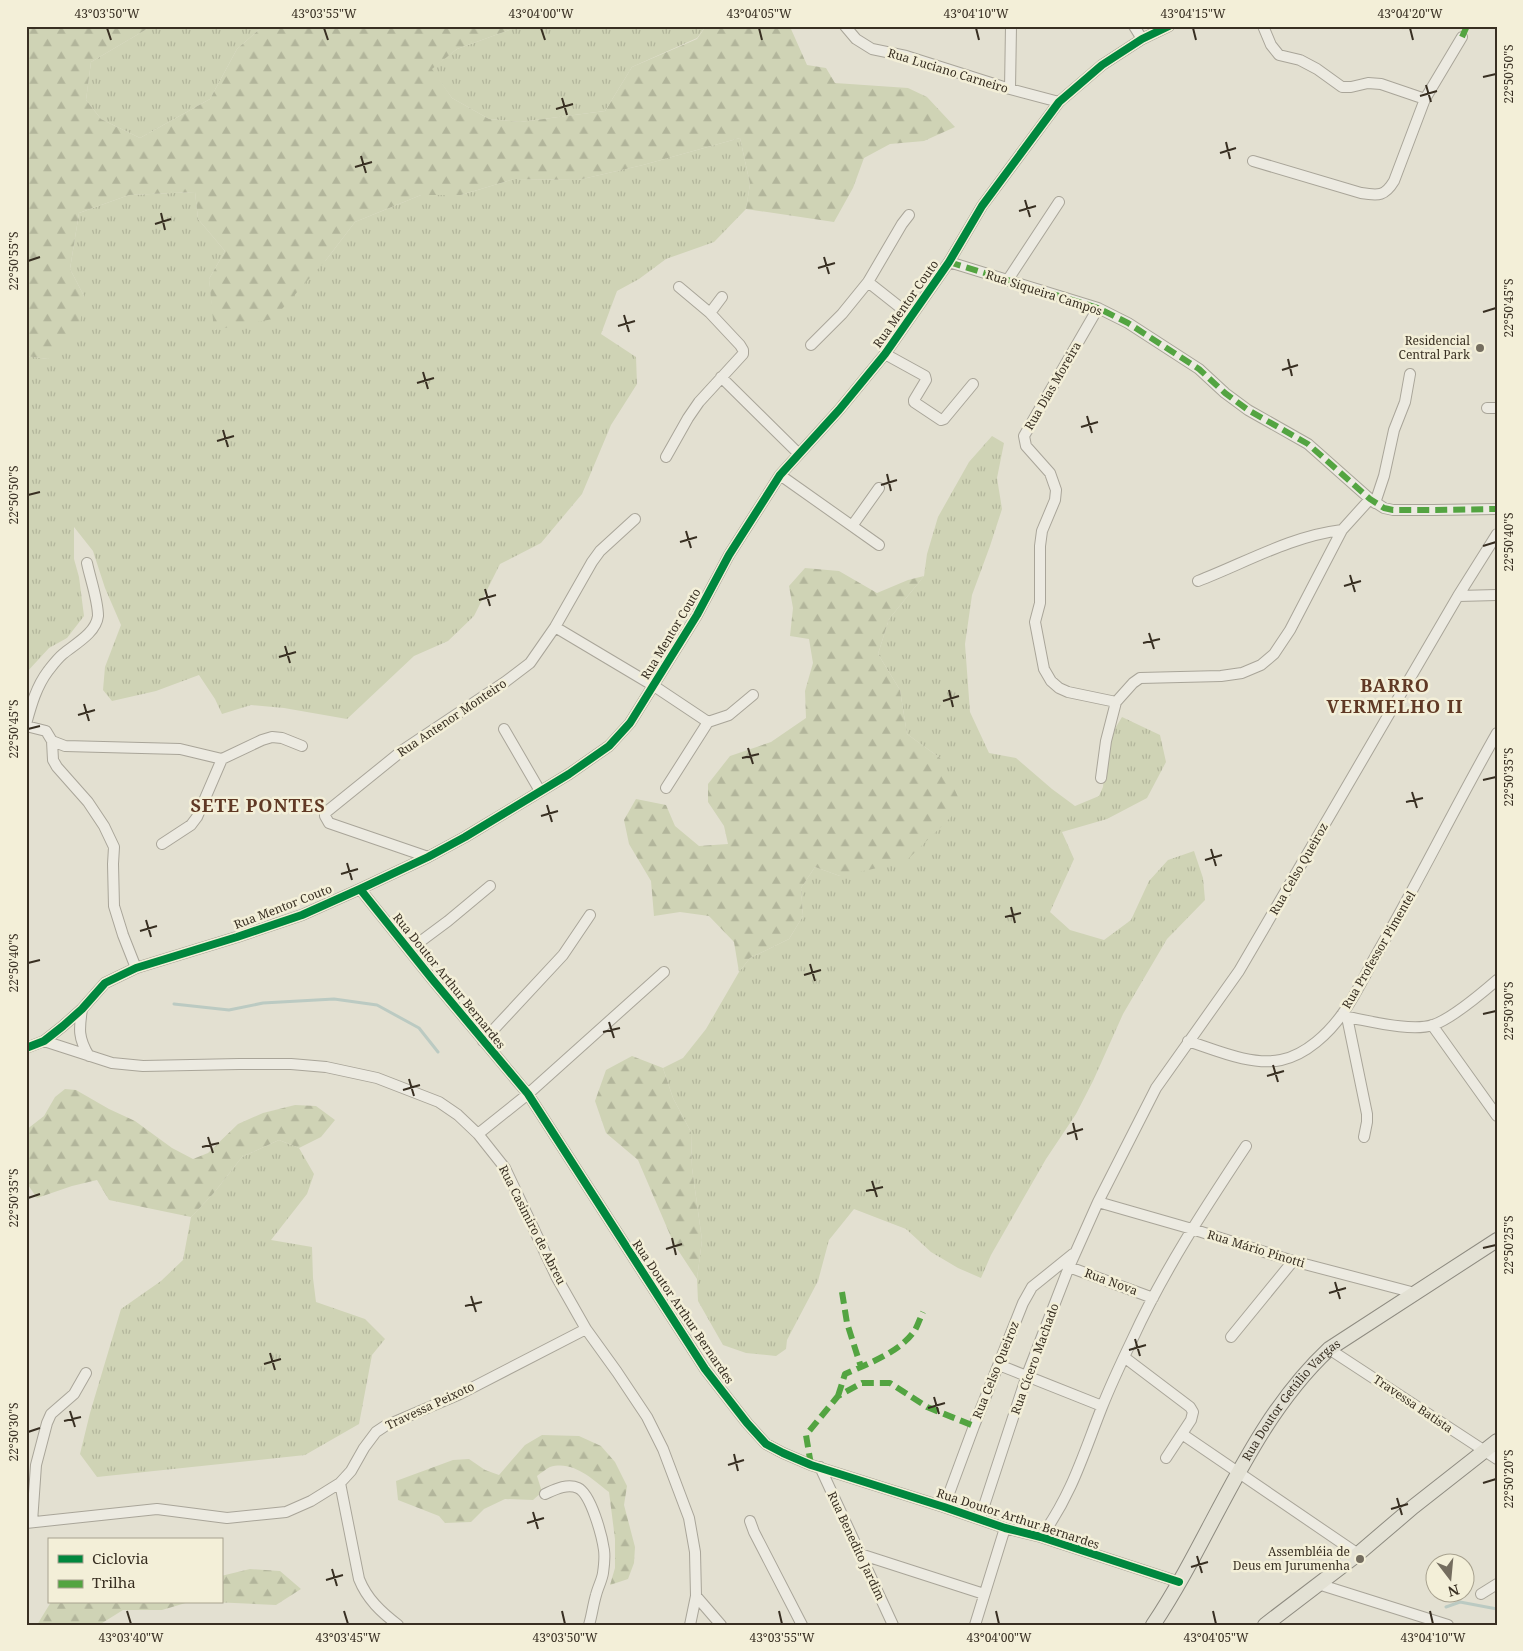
<svg xmlns="http://www.w3.org/2000/svg" width="1523" height="1651" font-family="'Noto Serif',serif">
  <style>
    .grass { fill: url(#grass-tufts) }
    .forest { fill: url(#forest-firs) }
    .lines { fill: none; stroke-linecap: round; stroke-linejoin: round }
    .stream { stroke: #bbcac2; stroke-width: 3 }
    .minor-casing { stroke: #a9a599; stroke-width: 12 }
    .major-casing { stroke: #8e8b80; stroke-width: 16 }
    .minor { stroke: #eceae1; stroke-width: 10 }
    .major { stroke: #e3e1d4; stroke-width: 14 }
    .quiet { stroke: #53a441; stroke-width: 6; stroke-dasharray: 12 6; stroke-linecap: butt }
    .cycleway-casing { stroke: #f3efd8; stroke-width: 11 }
    .cycleway { stroke: #00873e; stroke-width: 8 }
    .ticks { fill: none; stroke: #382f22; stroke-width: 2 }
    .poi-dot { fill: #746d5f; stroke: #f3efd8; stroke-width: 2 }
    .labels { text-anchor: middle; stroke-width: 5; stroke-linejoin: round; paint-order: stroke }
    .street-label { font-size: 12px; fill: #382f22; stroke: #f3efd8 }
    .poi-label { font-size: 12px; fill: #382f22; stroke: #f3efd8; text-anchor: end }
    .district-label { font-size: 18px; font-weight: bold; letter-spacing: 1px; fill: #603925; stroke: #f3efd8 }
    .neatline { fill: none; stroke: #382f22; stroke-width: 2 }
    .ticks-label { font-size: 12px; text-anchor: middle; fill: #382f22 }
  </style>
  <defs>
    <pattern id="grass-tufts" width="24" height="20" patternUnits="userSpaceOnUse" patternTransform="scale(1.25)"><rect width="24" height="20" fill="#cfd3b5"/><path d="M3 7l-1-3M5 7V3M7 7l1-3M15 17l-1-3M17 17v-4M19 17l1-3" fill="none" stroke="#b2b59b"/></pattern>
    <pattern id="forest-firs" width="22" height="20" patternUnits="userSpaceOnUse" patternTransform="scale(1.25)"><rect width="22" height="20" fill="#cfd3b5"/><path d="M5 1l3.5 6h-7zM16 11l3.5 6h-7z" fill="#b2b59b"/></pattern>
  </defs>
  <rect width="100%" height="100%" fill="#e3e0d1"/>
  <!-- grass -->
  <path class="grass" d="M152 26H263L237 49 210 99 140 138 101 119 86 100 91 62Z
    M520 26H706L697 38 632 67 605 111 520 122 489 119 452 98 431 69 457 49Z
    M740 138 750 184 746 209 714 242 666 259 639 279 617 291 601 334 636 357 637 384 611 425 582 494 541 543 500 564 474 616 448 641 414 656 347 719 284 708 251 705 222 714 215 699 199 675 156 691 112 701 103 690 105 667 121 625 105 588 93 551 74 527V559L79 577 84 616 67 638 49 648 26 673V356L48 359 84 296 70 269 79 213 129 195 195 192 198 219 225 251 209 279 215 330 326 260 355 222 421 195H461L514 179 578 180 643 165Z
    M992 436 1004 443 997 478 1002 509 990 546 972 595 965 644 970 712 989 753 1016 758 1052 789 1075 806 1099 796 1103 787 1108 740 1122 717 1160 735 1166 762 1147 798 1107 819 1062 832 1074 859 1050 912 1070 930 1104 940 1131 920 1149 881 1168 860 1194 851 1203 878 1205 900 1167 939 1123 1014 1093 1081 1076 1114 1046 1159 991 1255 981 1278 958 1268 931 1252 906 1229 854 1209 829 1240 818 1281 787 1340 786 1349 776 1356 746 1353 723 1345 698 1301 697 1279 702 1240 692 1168 691 1132 673 1098 663 1068 683 1058 706 1029 739 972 750 958 789 939 803 916 801 888 815 867 840 876 940 758 907 734 900 690 878 654 889 619 924 576 927 554 938 517 969 462Z
    M279 1140 299 1148 314 1174 307 1194 271 1240 312 1247 313 1278 316 1302 365 1319 385 1339 372 1355 359 1424 305 1455 97 1477 80 1454 90 1413 121 1309 161 1281 183 1260 191 1217 213 1194 242 1157Z"/>
  <!-- forest -->
  <path class="forest" d="M26 26H152L91 62 86 100 101 119 140 138 210 99 237 49 263 26H520L457 49 432 69 452 98 489 119 520 122 605 111 632 67 697 39 706 26H793L791 29 807 65 826 68 835 83 908 88 927 97 955 127 924 141 890 144 864 158 853 188 834 222 746 209 750 184 740 138 643 165 578 180 514 179 461 195H421L355 222 326 260 273 319 214 330 209 279 225 251 198 219 195 192 129 195 79 213 70 269 84 296 79 331 48 359 26 356V247L29 240H26Z
    M805 568 839 571 877 593 908 580 924 576 889 619 878 654 900 690 907 734 940 758 958 797 951 817 905 862 840 876 815 867 801 888 803 916 789 939 750 958 739 972 734 942 709 916 680 912 654 916 651 881 629 844 624 820 636 799 666 805 675 826 699 846 728 844 724 826 708 802V784L730 756 771 742 806 718 805 691 813 663 809 639 790 636 793 608 789 586Z
    M632 1056 663 1068 673 1098 691 1132 692 1168 702 1240 697 1279 674 1244 638 1160 606 1133 595 1101 606 1070Z
    M65 1089 76 1090 109 1109 135 1121 172 1148 193 1159 208 1153 238 1124 263 1113 295 1105 316 1106 335 1120 321 1137 299 1148 279 1140 242 1157 213 1194 191 1217 109 1200 97 1180 72 1186 37 1198 26 1182V1130L44 1116 55 1097Z
    M542 1435 579 1436 601 1446 615 1462 627 1486 624 1505 635 1547 634 1563 628 1579 610 1585 615 1568V1539L609 1492C592 1479 573 1460 550 1467 546 1469 541 1473 537 1476L542 1492 533 1500 505 1499 484 1509 471 1522 445 1523 439 1516 398 1500 396 1481 453 1460 469 1459 485 1470 499 1475 525 1445Z
    M250 1569 280 1571 301 1589 276 1605 213 1602H221V1576Z
    M51 1602H189L162 1610H123L99 1625H37Z"/>
  <g class="lines">
    <!-- stream -->
    <path class="stream" d="M174 1004 229 1010 263 1003 334 999 377 1005 419 1028 438 1052
      M1446 1607 1460 1602 1497 1609"/>
    <!-- minor casing -->
    <g class="minor-casing">
      <path id="minor" d="M845 26 856 39 872 49 906 56 1010 89 1059 102
        M1134 26 1142 39
        M1263 26 1271 45 1279 55 1300 60 1317 69 1342 87H1351L1368 83 1381 84 1425 99
        M1010 89 1011 26
        M1253 161 1361 193C1379 196 1385 196 1394 181L1425 99 1462 37
        M949 262 1098 308 1128 323 1199 369 1225 393 1248 410 1308 444 1370 499 1384 508 1393 510H1433L1497 509
        M1007 281 1059 202
        M868 282 911 316
        M1098 308 1024 436 1026 446 1050 473 1056 490 1055 500 1042 531 1040 546V603L1035 622 1044 669 1051 681 1059 688 1068 692 1116 702
        M710 313 722 297
        M811 345 842 314 868 282 902 224 909 215
        M885 354 925 376 926 380 914 400V402L941 420 944 419 973 384
        M721 377 799 454
        M1487 408H1497
        M666 457 688 418 699 402 743 354V350L740 345 710 313 679 287
        M780 475 879 545
        M1375 503 1384 476 1394 430 1405 402 1410 374
        M852 526 879 488
        M1198 581C1245 563 1291 536 1342 530
        M1458 596 1497 595
        M555 627 654 686 708 722
        M26 724C31 706 36 687 48 671 52 666 57 659 63 654 75 644 96 633 98 616 98 600 90 578 87 563
        M26 726 46 731 52 741 53 760 57 767 88 802 104 826 114 847 113 864 114 906 123 935 136 968
        M504 729 540 791
        M52 741 65 746 180 749 222 759 262 740 272 737 282 738 302 746
        M1101 778 1106 741 1116 702 1133 683 1140 678 1221 676 1242 673 1261 665 1274 654 1290 630 1342 530 1370 499
        M666 788 708 722 729 715 753 695
        M162 844 191 825 197 817 222 759
        M428 857 329 823 325 816V813L403 750 505 682 530 663 555 627 592 562 600 551 635 519
        M360 889 432 979 528 1094 705 1369 747 1423 766 1444 783 1453 811 1465 944 1507 1005 1528 1041 1537 1179 1582
        M409 950 448 921 490 886
        M82 1009C79 1029 78 1038 89 1056
        M1343 1013 1347 1017C1370 1021 1411 1032 1433 1025 1451 1019 1482 993 1497 980
        M1347 1017 1367 1114V1122L1364 1137
        M1432 1025 1497 1116
        M44 1041 112 1063 143 1066 239 1064H291L326 1067 377 1078 439 1102 458 1115 478 1134 505 1168 557 1278 586 1329 617 1372 647 1417 663 1449 689 1518 695 1552 696 1596 690 1625
        M483 1041 563 955 590 915
        M1188 1041C1216 1050 1251 1066 1281 1060 1306 1055 1329 1033 1343 1013 1357 993 1367 971 1379 950 1420 879 1456 805 1497 733
        M26 1048 44 1041 63 1026 82 1009 105 983 136 968 237 937 302 915 360 889 428 857 465 837 569 774 609 746 630 723 697 615 729 555 780 475 839 410 885 354 949 262 982 206 1059 102 1102 65 1142 39 1169 26
        M478 1134 528 1094 664 972
        M1098 1202 1192 1229 1293 1261 1415 1293
        M1069 1267 1153 1298
        M1231 1337 1293 1261
        M1329 1349 1497 1459
        M1124 1357 1190 1407 1193 1412 1191 1420 1166 1458
        M999 1365 1102 1406
        M1182 1434 1358 1554
        M820 1467 893 1625
        M340 1483 359 1579C367 1599 381 1612 398 1625
        M545 1494C554 1490 567 1483 578 1488 591 1494 602 1536 604 1550 605 1557 604 1566 603 1573 602 1580 598 1587 596 1595 593 1605 592 1615 589 1625
        M944 1507 974 1426 1023 1303 1032 1287 1073 1254
        M980 1518 1027 1375 1069 1267 1098 1202 1156 1088 1239 971 1458 596 1497 534
        M750 1521 754 1532 802 1625
        M32 1522 36 1465 47 1423 51 1414 74 1394 86 1373
        M26 1523 157 1509 227 1518 286 1512 311 1501 340 1483 351 1471 364 1448 376 1432 385 1426 460 1394 586 1329
        M1041 1537C1072 1494 1083 1455 1102 1407 1111 1384 1122 1361 1133 1338 1164 1270 1205 1208 1246 1146
        M860 1554 984 1594
        M1318 1584 1448 1625
        M1481 1594 1497 1584
        M696 1596 721 1625
        M975 1625 1005 1528"/>
    </g>
    <!-- major casing -->
    <g class="major-casing">
      <g id="major">
        <path id="s1" d="M1153 1625C1214 1534 1248 1425 1329 1349L1497 1240"/>
        <path d="M1265 1625 1358 1554 1413 1507 1497 1441"/>
      </g>
    </g>
    <!-- minor -->
    <use href="#minor" class="minor"/>
    <!-- major -->
    <use href="#major" class="major"/>
    <!-- quiet -->
    <path class="quiet" d="M1462 37 1467 26
      M949 262 1098 308 1128 323 1199 369 1225 393 1248 410 1308 444 1370 499 1384 508 1393 510H1433L1497 509
      M842 1292 847 1323 861 1367
      M838 1396 845 1374C867 1364 901 1352 915 1330 918 1325 920 1318 923 1312
      M811 1465 806 1435 838 1396 862 1383H890L927 1407 974 1426"/>
    <!-- cycleway casing -->
    <g class="cycleway-casing">
      <path id="cycleway" d="M360 889 432 979 528 1094 705 1369 747 1423 766 1444 783 1453 811 1465 944 1507 1005 1528 1041 1537 1179 1582
        M26 1048 44 1041 63 1026 82 1009 105 983 136 968 237 937 302 915 360 889 428 857 465 837 569 774 609 746 630 723 697 615 729 555 780 475 839 410 885 354 949 262 982 206 1059 102 1102 65 1142 39 1169 26"/>
    </g>
    <!-- cycleway -->
    <use href="#cycleway" class="cycleway"/>
  </g>
  <!-- ticks -->
  <path class="ticks" d="M107 28 111 40M324 28 328 40M541 28 545 40M759 28 762 40M976 28 979 40M1193 28 1196 40M1410 28 1413 40M1483 77 1496 74M1426 85 1431 102M1420 96 1437 91M562 98 567 115M556 109 573 104M1226 142 1230 159M1220 153 1236 148M361 156 366 173M355 167 372 162M1025 200 1030 217M1019 211 1036 206M161 213 165 230M155 224 171 219M824 257 829 274M28 261 40 257M818 268 835 263M1483 312 1496 308M624 315 629 332M618 326 635 321M1288 359 1292 376M1282 370 1298 365M423 372 428 389M417 383 434 378M1087 416 1092 433M1081 427 1098 422M223 430 228 447M217 441 234 436M887 474 891 491M881 485 897 480M28 495 40 492M686 531 691 548M680 542 697 537M1483 546 1496 542M1350 575 1355 592M1344 586 1361 581M485 589 490 606M479 600 496 595M1149 633 1154 649M1143 643 1160 639M285 646 290 663M279 657 296 652M949 690 953 707M943 701 959 696M84 704 89 721M78 715 95 710M28 729 40 726M748 748 753 764M742 758 759 754M1483 780 1496 777M1412 792 1417 808M1406 802 1423 798M547 805 552 822M541 816 558 811M1211 849 1216 866M1205 860 1222 855M347 863 352 880M341 874 358 869M1011 907 1015 923M1005 917 1021 913M146 920 151 937M140 931 157 926M28 963 40 960M810 964 815 981M804 975 821 970M1483 1014 1496 1011M609 1022 614 1038M603 1032 620 1028M1273 1065 1278 1082M1267 1076 1284 1071M409 1079 414 1096M403 1090 420 1085M1073 1123 1077 1140M1067 1134 1083 1129M208 1137 213 1153M202 1147 219 1143M872 1181 877 1197M866 1191 883 1187M28 1198 40 1194M672 1238 676 1255M1483 1248 1496 1245M666 1249 682 1244M1335 1282 1340 1299M1329 1293 1346 1288M471 1296 476 1312M465 1306 482 1302M1135 1339 1140 1356M1129 1350 1146 1345M270 1353 275 1370M264 1364 281 1359M934 1397 939 1414M928 1408 945 1403M70 1411 75 1427M64 1421 81 1417M28 1432 40 1428M734 1454 738 1471M728 1465 744 1460M1483 1483 1496 1479M1397 1498 1402 1515M1391 1509 1408 1504M533 1512 538 1529M527 1523 544 1518M1197 1556 1202 1573M1191 1567 1208 1562M332 1569 337 1586M326 1580 343 1575M127 1611 131 1624M344 1611 348 1624M562 1611 565 1624M779 1611 782 1624M996 1611 999 1624M1213 1611 1216 1624M1430 1611 1433 1624"/>
  <!-- markers -->
  <g class="poi-dot">
    <circle cx="1480" cy="348" r="5"/>
    <circle cx="1360" cy="1559" r="5"/>
  </g>
  <g class="labels">
    <!-- street labels -->
    <g class="street-label">
      <text transform="translate(948 71) rotate(17)" y="4">Rua Luciano Carneiro</text>
      <text transform="translate(1044 293) rotate(18)" y="4">Rua Siqueira Campos</text>
      <text transform="translate(906 304) rotate(-55)" y="4">Rua Mentor Couto</text>
      <text transform="translate(1053 386) rotate(-60)" y="4">Rua Dias Moreira</text>
      <text transform="translate(671 634) rotate(-59)" y="4">Rua Mentor Couto</text>
      <text transform="translate(452 718) rotate(-34)" y="4">Rua Antenor Monteiro</text>
      <text transform="translate(1299 869) rotate(-60)" y="4">Rua Celso Queiroz</text>
      <text transform="translate(283 907) rotate(-21)" y="4">Rua Mentor Couto</text>
      <text transform="translate(1379 950) rotate(-60)" y="4">Rua Professor Pimentel</text>
      <text transform="translate(449 981) rotate(51)" y="4">Rua Doutor Arthur Bernardes</text>
      <text transform="translate(532 1225) rotate(63)" y="4">Rua Casimiro de Abreu</text>
      <text transform="translate(1256 1249) rotate(17)" y="4">Rua Mário Pinotti</text>
      <text transform="translate(1111 1282) rotate(20)" y="4">Rua Nova</text>
      <text transform="translate(683 1312) rotate(56)" y="4">Rua Doutor Arthur Bernardes</text>
      <text transform="translate(1035 1359) rotate(-70)" y="4">Rua Cícero Machado</text>
      <text transform="translate(996 1370) rotate(-68)" y="4">Rua Celso Queiroz</text>
      <text dy="4" stroke="none"><textPath href="#s1" startOffset="265">Rua Doutor Getúlio Vargas</textPath></text>
      <text transform="translate(1413 1404) rotate(34)" y="4">Travessa Batista</text>
      <text transform="translate(430 1406) rotate(-25)" y="4">Travessa Peixoto</text>
      <text transform="translate(1018 1519) rotate(18)" y="4">Rua Doutor Arthur Bernardes</text>
      <text transform="translate(856 1546) rotate(65)" y="4">Rua Benedito Jardim</text>
    </g>
    <!-- poi labels -->
    <g class="poi-label">
      <text x="1470" y="345">Residencial<tspan x="1470" dy="14">Central Park</tspan></text>
      <text x="1350" y="1556">Assembléia de<tspan x="1350" dy="14">Deus em Jurumenha</tspan></text>
    </g>
    <!-- district labels -->
    <g class="district-label">
      <text x="1395" y="692">BARRO<tspan x="1395" dy="21">VERMELHO II</tspan></text>
      <text x="258" y="812">SETE PONTES</text>
    </g>
  </g>
  <!-- border -->
  <rect width="1523" height="1651" fill="none" stroke="#f3efd8" stroke-width="55"/>
  <!-- legend -->
  <rect x="48" y="1538" width="175" height="65" fill="#f3efd8" stroke="#a8a28f"/>
  <rect x="58" y="1555" width="25" height="8" fill="#00873e" stroke="#a8a28f"/>
  <text x="92" y="1564" font-size="15" fill="#382f22">Ciclovia</text>
  <rect x="58" y="1580" width="25" height="8" fill="#53a441" stroke="#a8a28f"/>
  <text x="92" y="1588" font-size="15" fill="#382f22">Trilha</text>
  <!-- north arrow -->
  <g transform="translate(1450 1578) rotate(164)"><circle r="24" fill="#f3efd8" stroke="#a8a28f"/>
  <path d="M0-4L9 19L0 12L-9 19Z" fill="#746d5f"/>
  <text y="-8" font-size="14" font-weight="bold" text-anchor="middle" fill="#382f22">N</text>
  </g>
  <rect x="28" y="28" width="1468" height="1596" class="neatline"/>
  <g class="ticks-label">
    <text x="107" y="18">43°03'50"W</text>
    <text x="324" y="18">43°03'55"W</text>
    <text x="541" y="18">43°04'00"W</text>
    <text x="759" y="18">43°04'05"W</text>
    <text x="976" y="18">43°04'10"W</text>
    <text x="1193" y="18">43°04'15"W</text>
    <text x="1410" y="18">43°04'20"W</text>
    <text transform="translate(1509 74) rotate(-90)" y="4">22°50'50"S</text>
    <text transform="translate(14 261) rotate(-90)" y="4">22°50'55"S</text>
    <text transform="translate(1509 308) rotate(-90)" y="4">22°50'45"S</text>
    <text transform="translate(14 495) rotate(-90)" y="4">22°50'50"S</text>
    <text transform="translate(1509 542) rotate(-90)" y="4">22°50'40"S</text>
    <text transform="translate(14 729) rotate(-90)" y="4">22°50'45"S</text>
    <text transform="translate(1509 777) rotate(-90)" y="4">22°50'35"S</text>
    <text transform="translate(14 963) rotate(-90)" y="4">22°50'40"S</text>
    <text transform="translate(1509 1011) rotate(-90)" y="4">22°50'30"S</text>
    <text transform="translate(14 1198) rotate(-90)" y="4">22°50'35"S</text>
    <text transform="translate(1509 1245) rotate(-90)" y="4">22°50'25"S</text>
    <text transform="translate(14 1432) rotate(-90)" y="4">22°50'30"S</text>
    <text transform="translate(1509 1479) rotate(-90)" y="4">22°50'20"S</text>
    <text x="131" y="1642">43°03'40"W</text>
    <text x="348" y="1642">43°03'45"W</text>
    <text x="565" y="1642">43°03'50"W</text>
    <text x="782" y="1642">43°03'55"W</text>
    <text x="999" y="1642">43°04'00"W</text>
    <text x="1216" y="1642">43°04'05"W</text>
    <text x="1433" y="1642">43°04'10"W</text>
  </g>
</svg>
